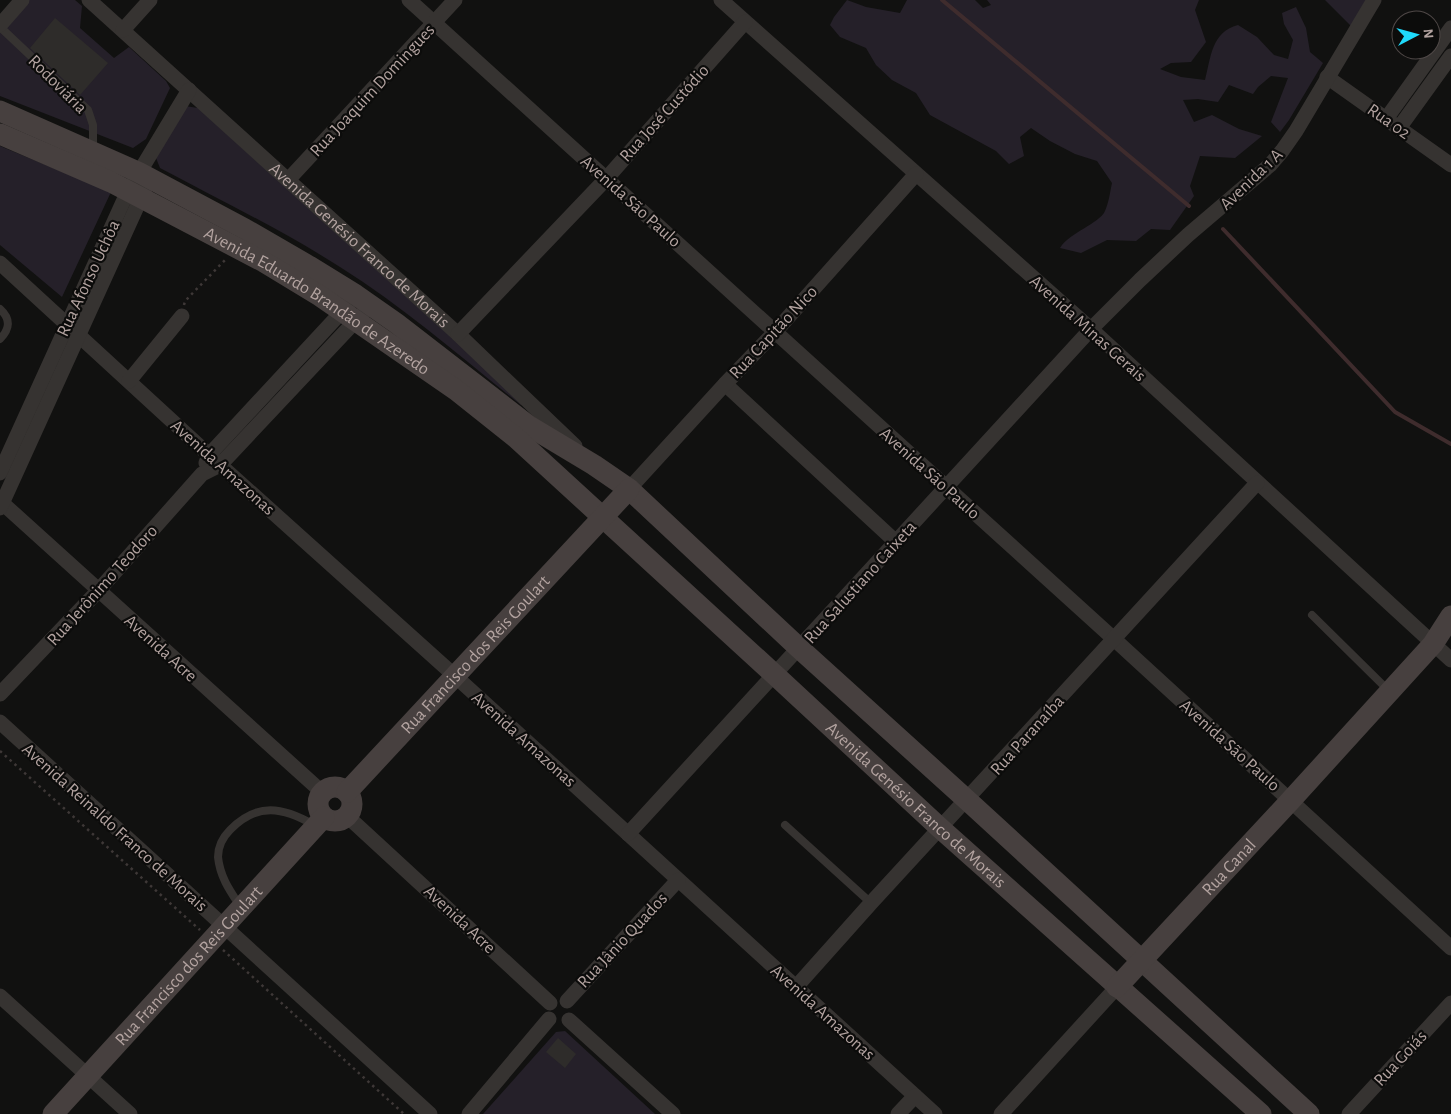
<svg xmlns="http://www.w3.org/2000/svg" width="1451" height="1114" font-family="'Alegreya Sans',sans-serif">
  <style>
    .green { fill: #252029 }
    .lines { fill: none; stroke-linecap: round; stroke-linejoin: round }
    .stream { stroke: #3f2c2d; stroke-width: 4 }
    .building { fill: #2e2c2a }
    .path { stroke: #3e3837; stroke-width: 2.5; stroke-dasharray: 2.5 4; stroke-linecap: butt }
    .lane { stroke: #363331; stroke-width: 8 }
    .street { stroke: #363331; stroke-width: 15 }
    .secondary { stroke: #47403f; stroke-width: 21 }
    .labels { text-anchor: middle; stroke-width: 4.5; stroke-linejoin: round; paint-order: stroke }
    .street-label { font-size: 18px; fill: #b3a3a0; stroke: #0c0c0b }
  </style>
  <rect width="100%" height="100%" fill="#111110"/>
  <!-- green -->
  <path class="green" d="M23 0H75L82 6 80 28 114 58 129 47 166 81 170 88 146 139 133 148 0 96V26Z
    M847 0 866 7 900 13 907 0H975L983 8 991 5 987 0H1199L1195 10 1206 42 1191 62 1171 63 1160 69 1181 77 1205 80C1211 58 1211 32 1238 25L1257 37 1274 55 1288 59 1293 40 1284 24 1282 13 1296 7 1306 28 1310 52 1323 63 1289 120 1280 132 1271 122 1288 78 1271 76 1258 87 1253 94 1229 85 1218 102 1198 99 1183 100 1194 122 1212 115 1239 129 1262 136 1235 158 1200 156 1190 186 1194 196 1170 230 1151 229 1136 241 1107 240 1081 253 1060 248C1070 232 1099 224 1105 211 1109 202 1110 192 1112 183L1097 161 1075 154 1050 141 1031 128 1020 137 1024 156 1009 164 996 151 930 115 916 93 892 80 876 65 866 48 840 37 830 25 834 17Z
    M1325 0H1366L1351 26Z
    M185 106 198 108 523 402 521 405C462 358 404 307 340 267 282 230 220 200 160 168L156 158Z
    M0 146 111 192 62 297 0 245Z
    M565 1031 655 1114H483L556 1032Z"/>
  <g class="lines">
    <!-- stream -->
    <path class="stream" d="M942 0 1189 206
      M1223 229 1395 412 1451 444"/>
  </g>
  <!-- building -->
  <path class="building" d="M55 18 108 63 80 95 30 48Z
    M558 1038 576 1054 565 1068 546 1052Z"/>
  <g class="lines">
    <!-- path -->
    <path class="path" d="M184 305 185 301 226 259
      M0 751 200 930
      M223 950 404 1114"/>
    <!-- lane -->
    <path class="lane" d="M0 27 88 110 93 125V149
      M0 309C11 319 10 329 0 339
      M1312 615 1389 691
      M785 825 871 903
      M240 906C230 891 220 877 218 857 218 847 223 837 230 830 257 802 283 807 314 825"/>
    <!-- street -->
    <g class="street">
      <path id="s1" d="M89 0 458 334 575 446"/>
      <path d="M409 0 1114 639 1451 948"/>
      <path d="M721 0 1091 329 1451 660"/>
      <path d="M0 25 22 0"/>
      <path d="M123 30 150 0"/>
      <path d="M1327 77 1451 165"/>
      <path d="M1386 119 1451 28"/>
      <path d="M1399 128 1451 56"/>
      <path d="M288 180 455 0"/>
      <path d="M0 263 209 455 455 676 935 1114"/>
      <path d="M458 334 606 179 745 22"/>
      <path d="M129 381 182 316"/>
      <path d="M725 384 896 542"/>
      <path d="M206 463 209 455 349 304"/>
      <path d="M0 473 128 191 189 90"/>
      <path d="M629 489 725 384 775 332 916 174"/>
      <path d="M0 501 323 793"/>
      <path d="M0 508 145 189"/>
      <path d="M0 694 98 591 202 474 220 465 362 314"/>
      <path d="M0 722 430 1114"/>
      <path d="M347 816 550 1003"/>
      <path d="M628 834 1091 329 1140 280 1188 235 1270 165 1282 151 1296 131 1374 0"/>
      <path d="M796 987 871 903 1257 483"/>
      <path d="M0 996 130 1114"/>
      <path d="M567 1001 678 880"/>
      <path d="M569 1020 673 1114"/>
      <path d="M469 1114 549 1019"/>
      <path d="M898 1114 915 1096"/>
      <path d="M1001 1114 1117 987"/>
      <path d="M1349 1114 1451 1003"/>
    </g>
    <!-- secondary -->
    <g class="secondary">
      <path d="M0 111 138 172 245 229 309 266 356 295 396 323 529 426 594 465 629 489 799 648 967 800 1309 1114"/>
      <path id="s2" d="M0 134 111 182 264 262 320 296 456 390 515 437 775 675 940 828 1261 1114"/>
      <circle cx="335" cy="804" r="17"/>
      <path id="s3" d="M347 792 629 489"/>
      <path id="s4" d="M1117 987 1291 800 1433 644 1451 616"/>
      <path id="s5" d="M53 1114 324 817"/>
    </g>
  </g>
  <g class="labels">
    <!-- street labels -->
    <g class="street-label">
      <text transform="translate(58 84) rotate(45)" y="6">Rodoviária</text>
      <text transform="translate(372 90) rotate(-47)" y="6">Rua Joaquim Domingues</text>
      <text transform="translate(664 113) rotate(-48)" y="6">Rua José Custódio</text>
      <text transform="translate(1389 121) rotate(35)" y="6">Rua 02</text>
      <text transform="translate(1251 179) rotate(-44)" y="6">Avenida 1 A</text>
      <text transform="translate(631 201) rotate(42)" y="6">Avenida São Paulo</text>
      <text dy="6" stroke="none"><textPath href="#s1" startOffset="365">Avenida Genésio Franco de Morais</textPath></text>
      <text transform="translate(88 278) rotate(-65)" y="6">Rua Afonso Uchôa</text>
      <text dy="6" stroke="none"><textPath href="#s2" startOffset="359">Avenida Eduardo Brandão de Azeredo</textPath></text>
      <text transform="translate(1088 328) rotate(42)" y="6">Avenida Minas Gerais</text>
      <text transform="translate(773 332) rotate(-47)" y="6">Rua Capitão Nico</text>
      <text transform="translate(223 467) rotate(42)" y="6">Avenida Amazonas</text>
      <text transform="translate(930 473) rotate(42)" y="6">Avenida São Paulo</text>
      <text transform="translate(860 582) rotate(-48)" y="6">Rua Salustiano Caixeta</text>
      <text transform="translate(102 585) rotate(-48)" y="6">Rua Jerônimo Teodoro</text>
      <text transform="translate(161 648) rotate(42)" y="6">Avenida Acre</text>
      <text dy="6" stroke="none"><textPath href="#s3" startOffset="188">Rua Francisco dos Reis Goulart</textPath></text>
      <text transform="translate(1027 735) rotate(-48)" y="6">Rua Paranaíba</text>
      <text transform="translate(524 739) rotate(42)" y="6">Avenida Amazonas</text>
      <text transform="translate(1230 745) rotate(42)" y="6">Avenida São Paulo</text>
      <text dy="6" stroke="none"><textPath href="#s2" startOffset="1144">Avenida Genésio Franco de Morais</textPath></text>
      <text transform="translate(115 827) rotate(42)" y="6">Avenida Reinaldo Franco de Morais</text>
      <text dy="6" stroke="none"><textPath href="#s4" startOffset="164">Rua Canal</textPath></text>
      <text transform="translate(460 919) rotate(43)" y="6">Avenida Acre</text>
      <text transform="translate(622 940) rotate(-47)" y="6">Rua Jânio Quados</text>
      <text dy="6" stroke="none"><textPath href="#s5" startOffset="201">Rua Francisco dos Reis Goulart</textPath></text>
      <text transform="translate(823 1012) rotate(42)" y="6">Avenida Amazonas</text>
      <text transform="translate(1400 1058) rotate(-47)" y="6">Rua Goiás</text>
    </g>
  </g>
  <!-- north arrow -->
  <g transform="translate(1416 35) rotate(84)"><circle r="24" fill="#0c0c0b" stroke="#4f4847"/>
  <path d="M0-4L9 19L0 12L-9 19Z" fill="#1fdafb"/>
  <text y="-8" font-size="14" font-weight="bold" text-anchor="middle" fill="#b3a3a0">N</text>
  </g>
</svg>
